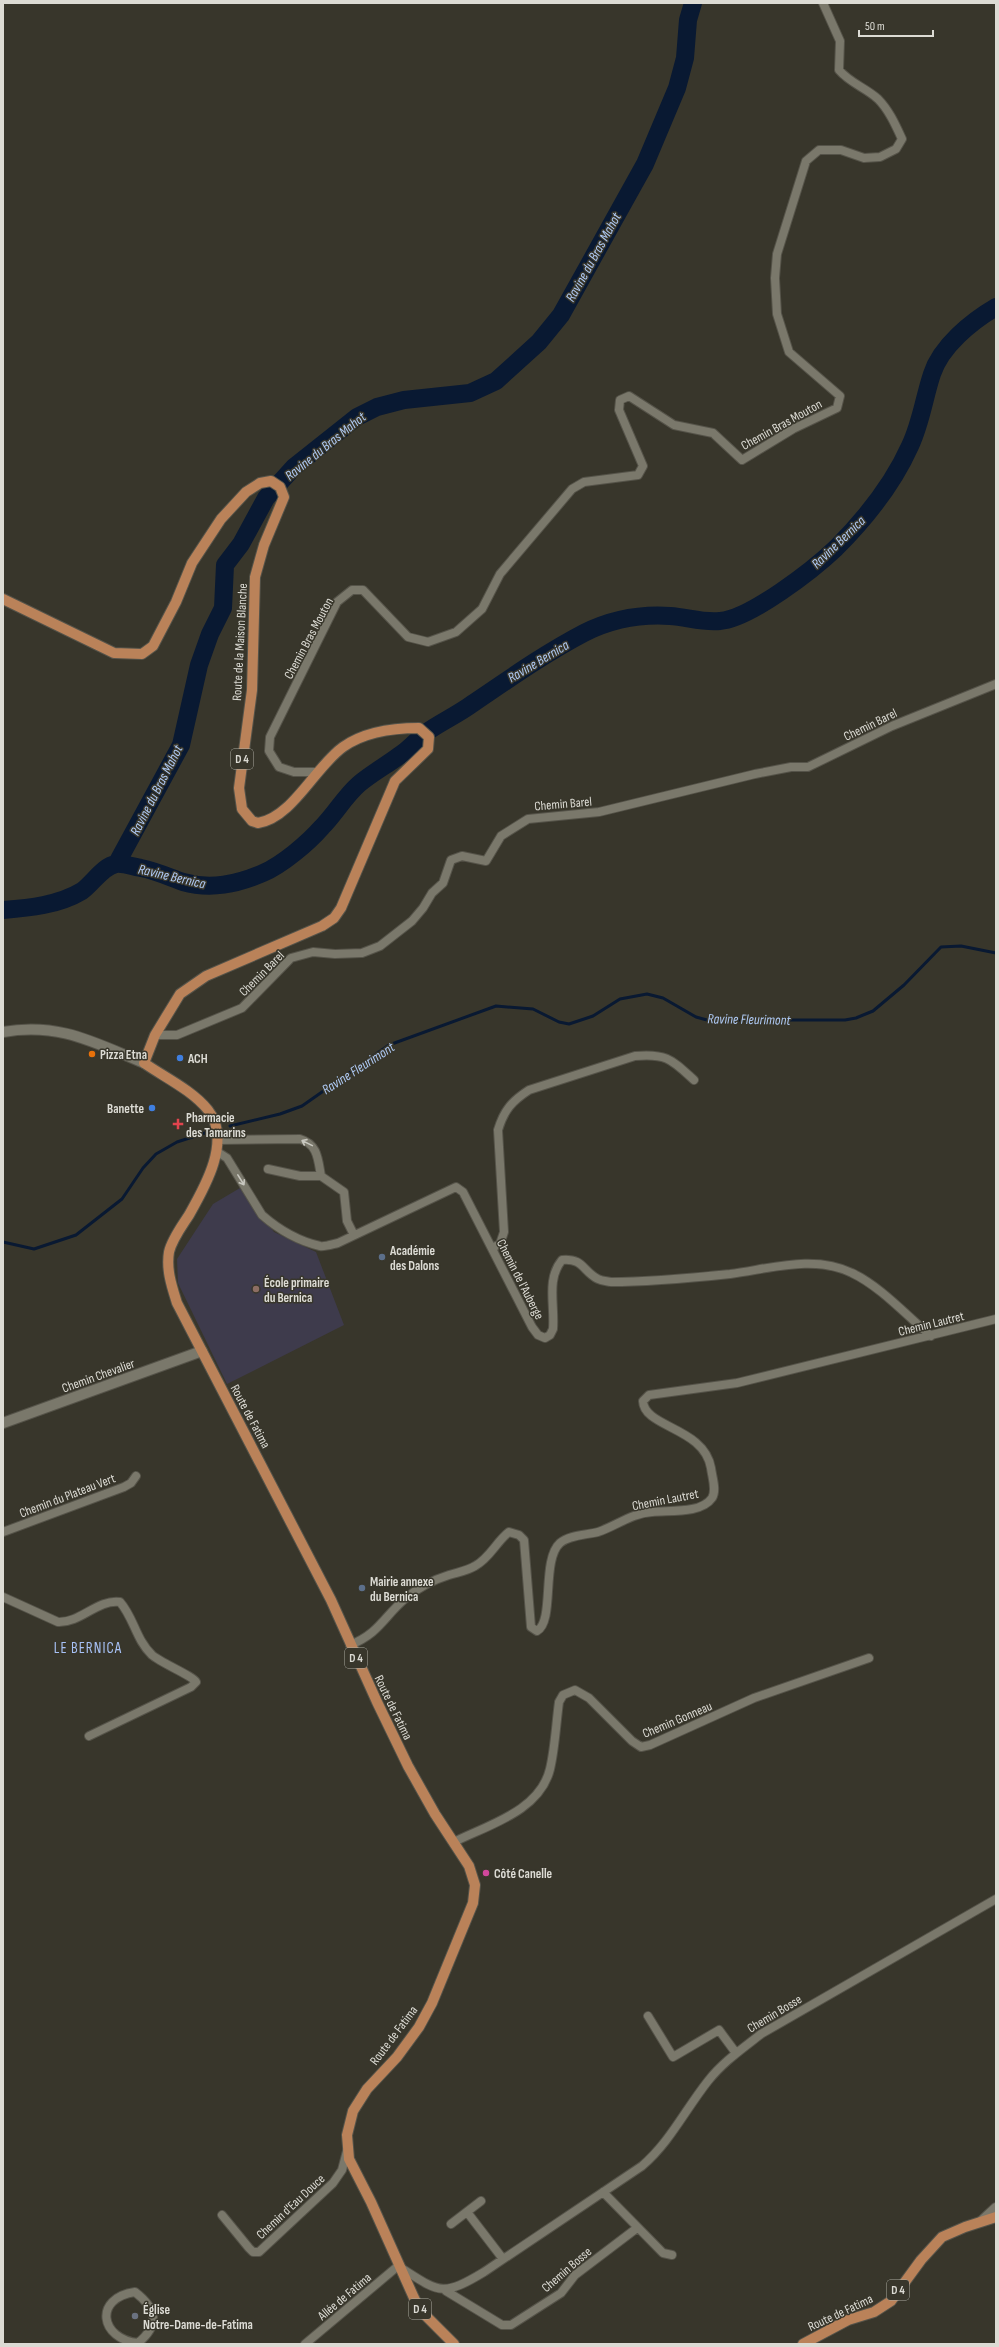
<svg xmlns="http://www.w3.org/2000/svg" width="999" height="2347" font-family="'Sofia Sans Condensed',sans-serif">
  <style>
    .education { fill: #3e3b4c }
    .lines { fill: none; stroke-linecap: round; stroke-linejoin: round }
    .stream { stroke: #091932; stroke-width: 3 }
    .river { stroke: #091932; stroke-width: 18 }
    .minor-casing { stroke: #555349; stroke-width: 10 }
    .tertiary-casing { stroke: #555349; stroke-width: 12 }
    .secondary-casing { stroke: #555349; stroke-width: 12 }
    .primary-casing { stroke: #555349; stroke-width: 12 }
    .minor { stroke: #7a786b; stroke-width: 8 }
    .tertiary { stroke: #7a786b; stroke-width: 10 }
    .secondary { stroke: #7a786b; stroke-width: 10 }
    .primary { stroke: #ba8259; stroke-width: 10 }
    .oneway { stroke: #c8c7bf }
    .food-dot { fill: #e8710a; stroke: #38362b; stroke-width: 1.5 }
    .shop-dot { fill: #3f7fe0; stroke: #38362b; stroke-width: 1.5 }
    .health-dot { fill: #e0444e; stroke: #38362b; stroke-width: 1.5 }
    .service-dot { fill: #5c6f8a; stroke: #38362b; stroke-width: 1.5 }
    .education-dot { fill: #8d6e63; stroke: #38362b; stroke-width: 1.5 }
    .hotel-dot { fill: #d1479c; stroke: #38362b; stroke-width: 1.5 }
    .worship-dot { fill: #6b7280; stroke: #38362b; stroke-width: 1.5 }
    .labels { text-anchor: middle; stroke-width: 3; stroke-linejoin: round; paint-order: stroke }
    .shield { fill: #38362b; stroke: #abaaa1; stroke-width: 1 }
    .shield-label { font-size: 12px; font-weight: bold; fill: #dcdbd4 }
    .street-label { font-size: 13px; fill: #dcdbd4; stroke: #38362b }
    .poi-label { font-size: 13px; font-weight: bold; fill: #dcdbd4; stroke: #38362b; text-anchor: start }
    .water-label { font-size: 14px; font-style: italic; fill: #b0cbf6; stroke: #38362b }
    .quarter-label { font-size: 15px; letter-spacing: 1px; fill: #a7c1f5; stroke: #38362b }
  </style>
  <rect width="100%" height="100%" fill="#38362b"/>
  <!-- education -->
  <path class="education" d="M240 1188 274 1232 316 1252 344 1325 227 1384 178 1283 177 1259 213 1204Z"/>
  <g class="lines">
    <!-- stream -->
    <path class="stream" d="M230 1126 280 1114 302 1106 389 1045 496 1006 533 1009 559 1022 569 1024 593 1016 620 999 647 994 663 998 696 1017 707 1020H845L856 1018 873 1011 904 985 941 947 961 946 996 953
      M3 1242 34 1249 76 1235 122 1199 143 1168 156 1154 177 1142 208 1132"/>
    <!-- river -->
    <path class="river" d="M117 863 181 745 199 665 210 634 223 608 225 565 241 544 266 498 294 467 357 417 377 407 404 400 470 393 496 381 539 342 561 315 645 164 677 88 685 58 688 20 693 3
      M3 910C29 908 59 905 82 891 93 883 103 866 116 864 123 863 134 867 141 868 156 871 169 877 183 882 211 890 237 884 263 873 282 865 308 843 322 827 335 814 345 796 359 784 372 773 387 765 400 755 409 749 416 741 424 734 439 723 457 715 472 704 509 679 544 654 584 633 610 620 640 614 670 616 687 617 703 623 720 621 750 619 814 569 836 548 865 519 893 484 910 446 921 423 924 398 932 374 941 346 972 321 996 307"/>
    <!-- minor casing -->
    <g class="minor-casing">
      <path id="minor" d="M318 772H294L279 767 269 751 270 737 337 602 352 590H363L408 637 428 642 456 632 482 609 500 574 572 489 584 482 638 475 643 466 619 410 620 400 629 396 674 425 713 433 742 460 793 429 837 408 840 396 789 352 777 314 775 278 777 254 806 161 819 150H841L864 158 880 157 896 149 902 139C896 126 889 110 878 99 866 88 850 83 839 70L840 41 823 3
        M155 1035H177L242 1008 291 958 313 952 335 954 362 953 380 946 412 921 423 908 432 893 443 883 451 860 462 856 486 861 501 836 528 819 599 812 755 774 791 767H808L892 726 996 684
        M217 1140 300 1139C318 1144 318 1160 321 1176
        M216 1151 227 1158 262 1215C278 1229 298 1241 320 1246 325 1247 333 1244 338 1243L456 1187 463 1192 532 1327 538 1335 545 1338 550 1335 553 1329C555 1305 546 1279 562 1260 584 1258 582 1271 598 1279 602 1281 607 1281 611 1282 651 1282 691 1278 730 1274 769 1269 814 1254 852 1273 880 1286 907 1316 931 1336
        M268 1169 300 1176H321L344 1192 347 1221 354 1235
        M492 1248 500 1244 504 1232 498 1130C504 1110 512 1101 529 1090L635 1056C667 1053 672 1060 694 1080
        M3 1532 124 1487 131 1483 136 1476
        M3 1597 58 1622C81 1623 97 1599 120 1602 134 1618 136 1640 152 1655 161 1663 193 1676 196 1682L191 1687 89 1736
        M350 1645C380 1633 384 1616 406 1598 419 1587 433 1580 449 1575 458 1572 467 1571 475 1566 490 1558 496 1542 509 1532L519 1535 524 1540 531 1627 537 1631C555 1621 541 1560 560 1543 569 1535 586 1535 598 1532 616 1526 632 1513 652 1512 669 1510 701 1514 712 1498 717 1490 712 1477 711 1468 704 1427 644 1428 643 1401L649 1395 737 1383 996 1319
        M454 1842C488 1825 540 1811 550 1769 555 1748 556 1724 559 1702L563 1695 575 1690 589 1698 632 1741 641 1747 650 1745 754 1698 869 1658
        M648 2016 673 2057 719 2030 736 2053
        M603 2192 663 2253 672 2255
        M467 2212 503 2259
        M222 2215 249 2248 253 2252H259L333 2183 342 2170 347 2151
        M451 2224 481 2201
        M446 2291 502 2325H511L561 2293 575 2275 637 2228
        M135 2292C157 2309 160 2325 138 2343 100 2339 93 2298 135 2292Z
        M305 2344 398 2266C439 2292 441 2298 484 2272L642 2166C670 2142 685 2110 708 2081 723 2062 742 2049 761 2034L996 1899"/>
    </g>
    <!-- tertiary casing -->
    <g class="tertiary-casing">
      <path id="tertiary" d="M3 1423 202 1351
        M982 2221 996 2208"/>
    </g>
    <!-- secondary casing -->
    <g class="secondary-casing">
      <path id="secondary" d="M3 1032C59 1022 95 1043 144 1063"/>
    </g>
    <!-- primary casing -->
    <g class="primary-casing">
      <path id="primary" d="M3 599 114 653 142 654 153 646 176 602 192 563 221 519 246 492 260 483 271 481 280 487 284 497 264 545 255 577 252 690 239 788 242 809 252 821 258 823C292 818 315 767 343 747 364 732 394 728 419 728L429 737 428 749 395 781 341 908 334 918 322 926 206 976 180 994 155 1035 144 1063C164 1077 192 1090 208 1110 232 1140 205 1187 189 1215 182 1226 172 1239 169 1252 166 1270 172 1287 177 1303L331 1600 377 1702 408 1766 435 1814 469 1866 475 1885 473 1903 432 2003 419 2027 397 2057 367 2089 353 2111 347 2135 349 2159 371 2202 414 2298 420 2310 454 2344
        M803 2344 848 2320 874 2312 891 2301 921 2260 942 2237 965 2227 996 2217"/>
    </g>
    <!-- minor -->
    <use href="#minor" class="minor"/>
    <!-- tertiary -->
    <use href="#tertiary" class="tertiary"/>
    <!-- secondary -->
    <use href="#secondary" class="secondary"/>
    <!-- primary -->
    <use href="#primary" class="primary"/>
  </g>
  <!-- one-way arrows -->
  <defs><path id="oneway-shaft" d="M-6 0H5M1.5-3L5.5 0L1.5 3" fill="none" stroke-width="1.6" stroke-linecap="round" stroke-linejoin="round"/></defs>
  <g class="oneway">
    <use href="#oneway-shaft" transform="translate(307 1143) rotate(-154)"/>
    <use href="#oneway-shaft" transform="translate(241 1180) rotate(58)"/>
  </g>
  <!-- markers -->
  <circle class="food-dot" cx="92" cy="1054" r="4"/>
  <g class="shop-dot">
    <circle cx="180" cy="1058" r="4"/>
    <circle cx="152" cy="1108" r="4"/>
  </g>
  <path class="health-dot" d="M176 1118h4v4h4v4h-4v4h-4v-4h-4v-4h4z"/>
  <g class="service-dot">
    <circle cx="382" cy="1257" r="4"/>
    <circle cx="362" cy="1588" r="4"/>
  </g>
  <circle class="education-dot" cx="256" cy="1289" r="4"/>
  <circle class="hotel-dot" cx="486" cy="1873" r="4"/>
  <circle class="worship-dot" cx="135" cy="2316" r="4"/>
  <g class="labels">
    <!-- shield labels -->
    <g class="shield">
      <rect x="231" y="749" width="22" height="20" rx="3"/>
      <rect x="345" y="1648" width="22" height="20" rx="3"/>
      <rect x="887" y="2280" width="22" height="20" rx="3"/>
      <rect x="409" y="2299" width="22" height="20" rx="3"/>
    </g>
    <g class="shield-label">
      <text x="242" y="763">D 4</text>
      <text x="356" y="1662">D 4</text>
      <text x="898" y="2294">D 4</text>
      <text x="420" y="2313">D 4</text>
    </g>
    <!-- street labels -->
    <g class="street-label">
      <text transform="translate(781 424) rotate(-29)" y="5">Chemin Bras Mouton</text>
      <text transform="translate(308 638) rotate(-62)" y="5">Chemin Bras Mouton</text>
      <text transform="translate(239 642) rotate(-87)" y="5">Route de la Maison Blanche</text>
      <text transform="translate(870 724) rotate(-26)" y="5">Chemin Barel</text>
      <text transform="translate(563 803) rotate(-5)" y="5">Chemin Barel</text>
      <text transform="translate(261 973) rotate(-45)" y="5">Chemin Barel</text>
      <text transform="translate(521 1279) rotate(63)" y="5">Chemin de l'Auberge</text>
      <text transform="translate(931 1323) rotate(-14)" y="5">Chemin Lautret</text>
      <text transform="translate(98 1375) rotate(-20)" y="5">Chemin Chevalier</text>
      <text transform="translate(251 1416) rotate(62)" y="5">Route de Fatima</text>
      <text transform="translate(67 1495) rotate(-21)" y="5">Chemin du Plateau Vert</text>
      <text transform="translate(665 1499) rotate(-11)" y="5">Chemin Lautret</text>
      <text transform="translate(394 1707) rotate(64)" y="5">Route de Fatima</text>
      <text transform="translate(677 1719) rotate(-23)" y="5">Chemin Gonneau</text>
      <text transform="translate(774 2013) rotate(-31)" y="5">Chemin Bosse</text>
      <text transform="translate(393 2035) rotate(-53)" y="5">Route de Fatima</text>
      <text transform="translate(290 2206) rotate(-43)" y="5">Chemin d'Eau Douce</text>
      <text transform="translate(566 2269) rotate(-41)" y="5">Chemin Bosse</text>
      <text transform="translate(344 2296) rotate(-40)" y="5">Allée de Fatima</text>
      <text transform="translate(840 2312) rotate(-25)" y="5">Route de Fatima</text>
    </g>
    <!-- poi labels -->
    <g class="poi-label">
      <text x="100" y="1059">Pizza Etna</text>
      <text x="188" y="1063">ACH</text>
      <text x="144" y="1113" text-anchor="end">Banette</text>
      <text x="186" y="1122">Pharmacie<tspan x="186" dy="15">des Tamarins</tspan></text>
      <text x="390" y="1255">Académie<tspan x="390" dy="15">des Dalons</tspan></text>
      <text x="264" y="1287">École primaire<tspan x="264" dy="15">du Bernica</tspan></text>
      <text x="370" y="1586">Mairie annexe<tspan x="370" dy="15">du Bernica</tspan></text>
      <text x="494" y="1878">Côté Canelle</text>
      <text x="143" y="2314">Église<tspan x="143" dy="15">Notre-Dame-de-Fatima</tspan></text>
    </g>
    <!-- water labels -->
    <g class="water-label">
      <text transform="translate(593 257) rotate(-61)" y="5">Ravine du Bras Mahot</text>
      <text transform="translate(325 446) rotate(-39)" y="5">Ravine du Bras Mahot</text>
      <text transform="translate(838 542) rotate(-44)" y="5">Ravine Bernica</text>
      <text transform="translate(538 661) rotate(-31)" y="5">Ravine Bernica</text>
      <text transform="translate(156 790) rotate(-63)" y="5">Ravine du Bras Mahot</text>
      <text transform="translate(172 876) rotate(13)" y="5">Ravine Bernica</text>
      <text transform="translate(749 1019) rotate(1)" y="5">Ravine Fleurimont</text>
      <text transform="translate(358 1068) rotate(-33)" y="5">Ravine Fleurimont</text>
    </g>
    <!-- quarter labels -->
    <g class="quarter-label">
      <text x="88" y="1653">LE BERNICA</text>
    </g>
  </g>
  <!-- border -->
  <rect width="999" height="2347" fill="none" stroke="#dcdbd4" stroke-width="8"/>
  <!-- scale -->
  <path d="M859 30v6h74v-6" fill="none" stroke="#dcdbd4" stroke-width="2"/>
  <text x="865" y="30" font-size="12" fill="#dcdbd4" stroke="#38362b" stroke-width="3" paint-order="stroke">50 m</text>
</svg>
